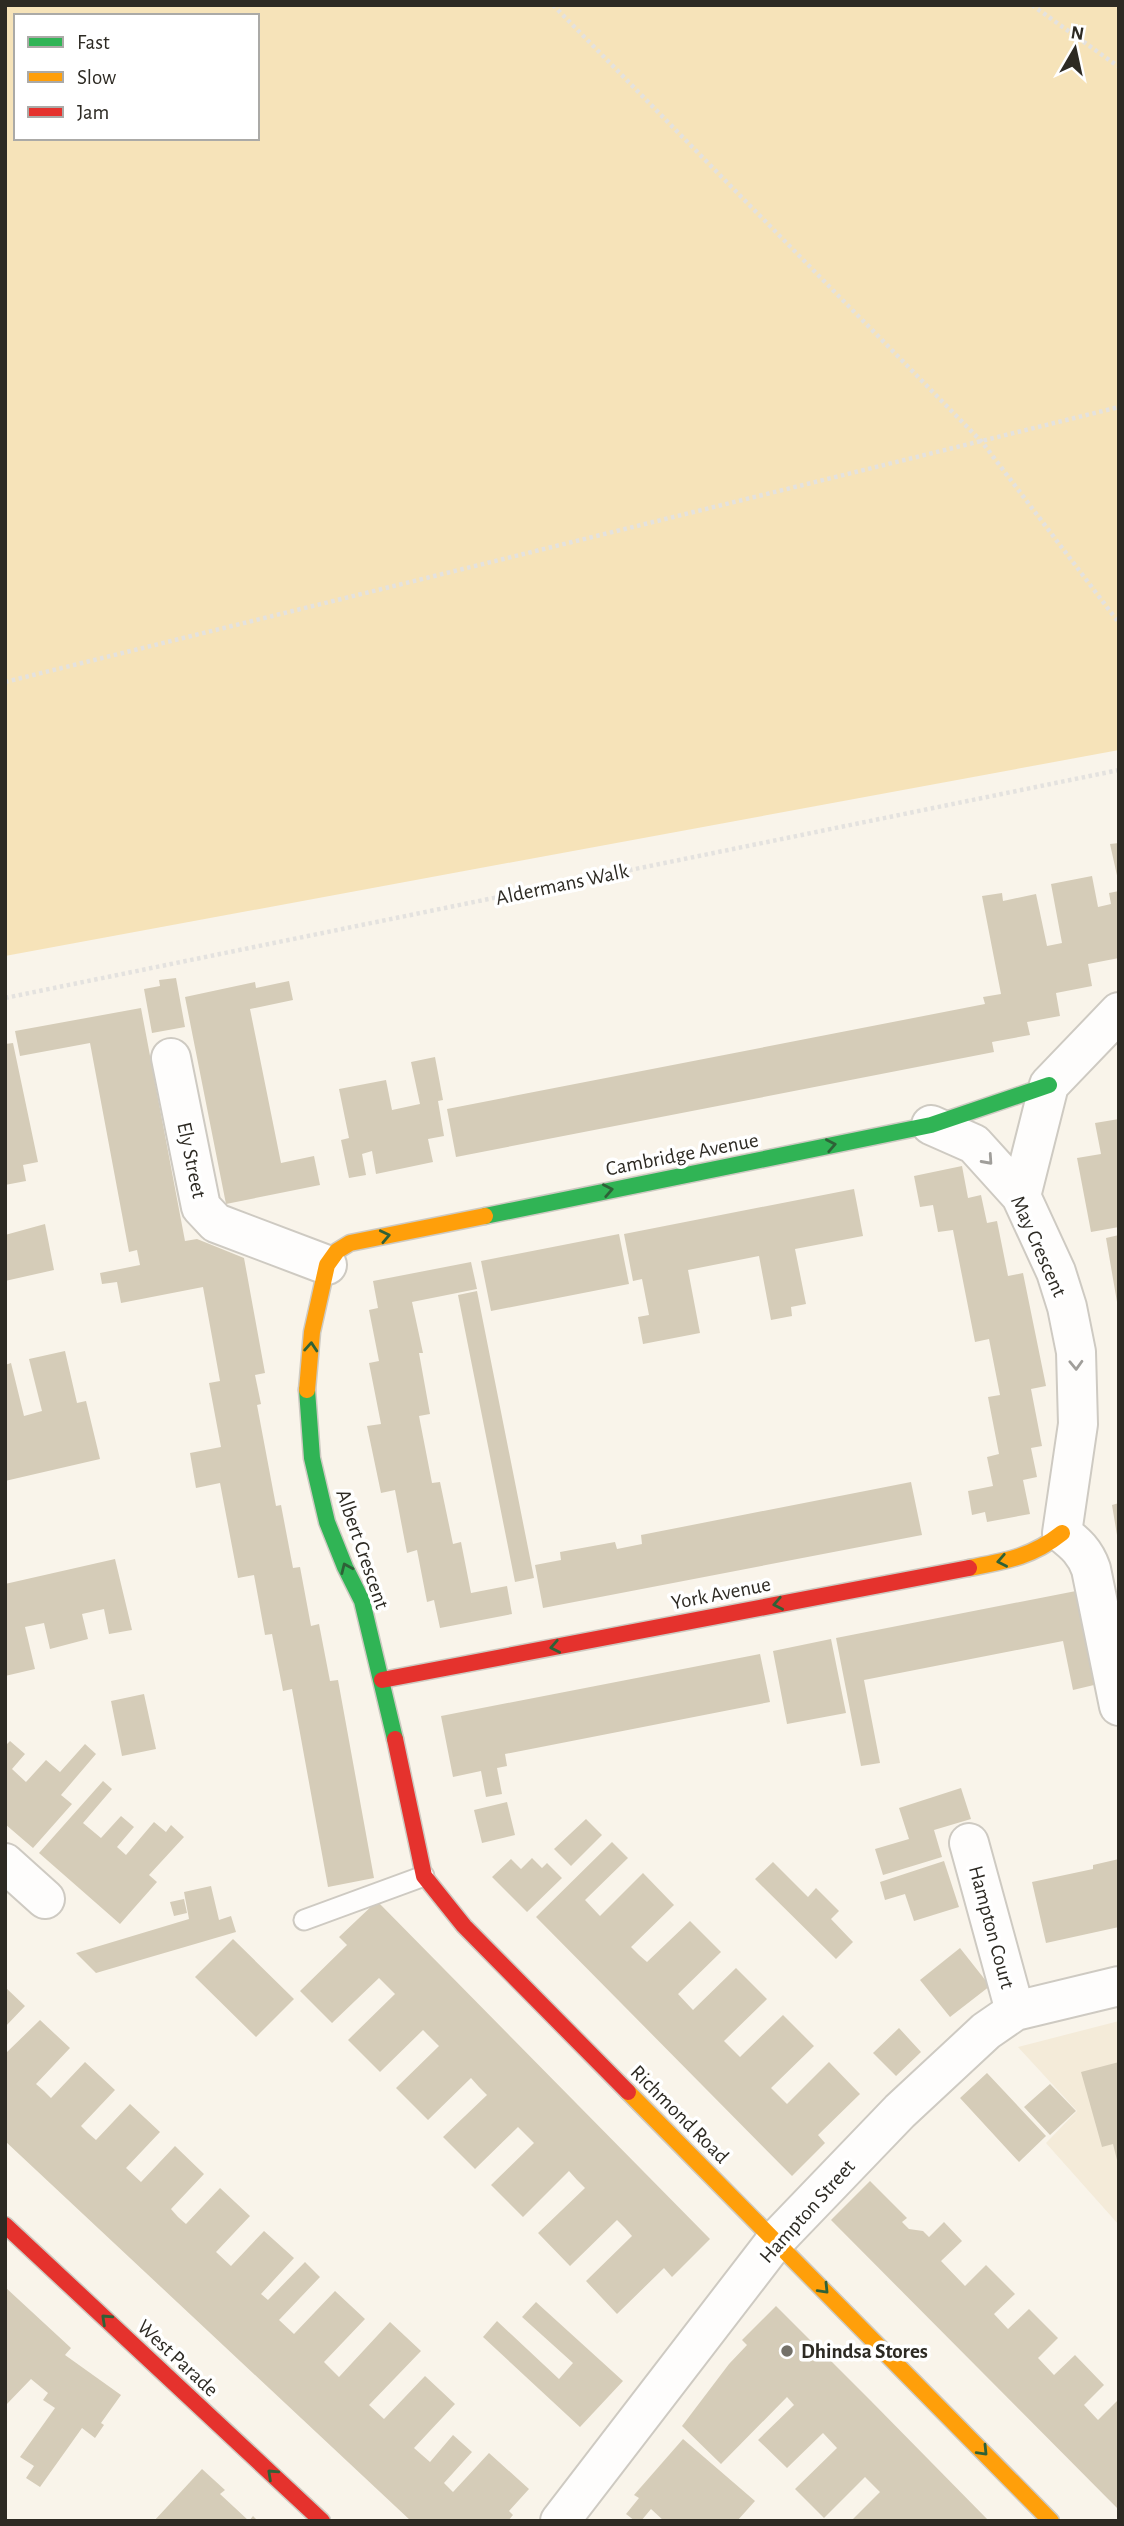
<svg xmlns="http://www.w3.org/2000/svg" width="1124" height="2526" font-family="'Alegreya Sans',sans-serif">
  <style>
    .built { fill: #f4ebd9 }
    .green { fill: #f6e3b9; fill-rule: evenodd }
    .building { fill: #d5ccb8 }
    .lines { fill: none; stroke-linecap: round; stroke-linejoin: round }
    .lane-casing { stroke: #cecac2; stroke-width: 23 }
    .street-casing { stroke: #cecac2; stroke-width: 42 }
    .fast-casing { stroke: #cecac2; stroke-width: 19 }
    .slow-casing { stroke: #cecac2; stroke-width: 19 }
    .jam-casing { stroke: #cecac2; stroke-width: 19 }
    .path { stroke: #e4e2df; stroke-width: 4.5; stroke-dasharray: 3.5 3.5; stroke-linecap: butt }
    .lane { stroke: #fefdfc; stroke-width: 19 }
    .street { stroke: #fefdfc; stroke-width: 38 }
    .fast { stroke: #30b455; stroke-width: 16 }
    .slow { stroke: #ff9f0a; stroke-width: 16 }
    .jam { stroke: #e5322d; stroke-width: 16 }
    .oneway { stroke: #2e6137 }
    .oneway2 { stroke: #a09e9a }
    .poi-dot { fill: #747169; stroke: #fff; stroke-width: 2.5 }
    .labels { text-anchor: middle; stroke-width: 7; stroke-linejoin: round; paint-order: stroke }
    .street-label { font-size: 21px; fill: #2d2a23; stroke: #fff }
    .poi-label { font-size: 21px; font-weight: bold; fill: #2d2a23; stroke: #fff; text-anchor: start }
  </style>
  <rect width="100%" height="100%" fill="#f9f4ea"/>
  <!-- built -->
  <path class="built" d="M1119 2021V2225L1046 2143 1077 2111 1018 2047Z"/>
  <!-- green -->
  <path class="green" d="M5 5H1119V750L5 956ZM16 16H257V138H16Z"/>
  <!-- building -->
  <path class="building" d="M1119 843V880H1118L1110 844Z
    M1092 876 1098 907 1111 904 1109 893 1119 891V958L1088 964 1092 986 1056 993 1060 1016 1027 1022 1030 1035 992 1042 994 1052 456 1157 447 1109 985 1004 983 997 1001 994 982 896 1002 893 1003 901 1036 894 1047 946 1062 943 1051 884Z
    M176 978 185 1027 152 1033 144 989 160 986 159 980Z
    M289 981 293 1000 250 1009 281 1163 314 1156 320 1185 226 1204 185 997 255 982 256 988Z
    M141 1008 185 1241 197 1239 244 1258 265 1373 255 1375 261 1404 257 1405 276 1506 281 1505 293 1568 300 1567 311 1626 319 1624 330 1681 338 1680 374 1878 328 1887 292 1689 283 1691 272 1634 265 1635 254 1575 238 1578 220 1483 196 1488 190 1453 221 1447 209 1383 220 1381 203 1287 121 1303 117 1282 102 1284 100 1273 140 1265 137 1250 129 1252 90 1043 20 1056 15 1031Z
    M13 1043 38 1162 23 1165 26 1181 5 1185V1044Z
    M435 1057 443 1100 438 1101 444 1136 428 1139 433 1162 376 1174 372 1151 362 1154 366 1175 349 1178 341 1140 349 1138 339 1089 386 1080 392 1110 420 1104 411 1062Z
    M1119 1119V1227L1091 1232 1077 1158 1101 1154 1095 1123Z
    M962 1166 968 1198 981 1195 987 1223 997 1221 1008 1276 1023 1273 1046 1386 1031 1389 1042 1446 1031 1448 1037 1477 1023 1480 1030 1514 987 1522 985 1512 972 1515 968 1491 993 1486 987 1457 999 1454 988 1397 1000 1395 989 1339 975 1342 953 1230 938 1232 933 1205 920 1207 914 1176Z
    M854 1189 863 1236 795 1249 806 1304 791 1307 792 1316 771 1320 759 1256 688 1270 700 1333 643 1344 638 1317 649 1315 642 1279 633 1281 624 1234Z
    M45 1224 54 1270 5 1281V1235Z
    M619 1234 629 1284 491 1311 481 1261Z
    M1119 1235V1301L1117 1302 1106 1238Z
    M471 1262 477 1289 412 1302 423 1353H419L430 1414 419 1416 432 1483 440 1482 453 1544 461 1542 471 1593 507 1586 512 1614 440 1628 434 1600 427 1602 417 1550 407 1553 395 1490 381 1493 367 1426 381 1424 369 1363 379 1361 369 1310 378 1308 373 1281Z
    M477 1291 534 1578 515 1582 458 1295Z
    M65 1351 77 1403 86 1401 100 1459 5 1481V1365L11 1363 24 1416 42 1411 29 1359Z
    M911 1482 922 1535 543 1608 535 1565 561 1560 560 1552 615 1542 617 1549 642 1544 641 1535Z
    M1119 1503V1535H1117L1112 1505Z
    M115 1559 132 1630 109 1634 104 1609 82 1614 88 1639 50 1649 44 1623 25 1627 35 1669 5 1676V1584Z
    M1076 1591 1094 1685 1073 1690 1063 1641 864 1680 880 1763 861 1766 836 1638Z
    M831 1639 846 1713 787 1724 773 1651Z
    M760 1654 770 1702 505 1754 507 1766 497 1768 502 1794 486 1797 481 1771 453 1777 441 1716Z
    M144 1694 156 1749 122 1756 111 1701Z
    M10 1741 25 1754 12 1769 26 1782 46 1760 60 1772 85 1744 96 1754 61 1795 72 1804 33 1848 5 1824V1746Z
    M103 1781 112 1789 83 1823 101 1838 121 1816 134 1827 117 1847 126 1855 154 1822 166 1832 171 1825 184 1837 149 1875 157 1882 120 1924 39 1853Z
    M961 1788 971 1819 934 1830 942 1857 883 1875 875 1849 909 1839 899 1808Z
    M507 1802 515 1835 482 1843 474 1810Z
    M586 1819 602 1835 571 1866 554 1849Z
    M612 1842 628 1858 585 1900 600 1916 643 1873 674 1905 631 1947 639 1955 647 1962 690 1921 721 1952 678 1994 693 2010 736 1968 767 1999 724 2041 740 2057 783 2015 814 2046 771 2088 787 2104 829 2062 860 2094 818 2135 825 2143 792 2176 536 1917Z
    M532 1858 542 1868 547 1863 562 1878 527 1912 492 1877 511 1859 521 1869Z
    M1119 1859V1927L1046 1943 1032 1882 1093 1869V1865Z
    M944 1861 959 1907 914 1921 905 1894 885 1900 880 1882Z
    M773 1862 808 1897 816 1888 839 1911 831 1919 853 1942 836 1959 755 1879Z
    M211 1886 219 1920 231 1916 236 1932 96 1973 76 1953 189 1919 184 1892Z
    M184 1899 187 1913 174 1916 170 1902Z
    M377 1901 710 2239 672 2277 664 2268 617 2314 586 2281 632 2236 625 2228 617 2220 570 2266 538 2233 585 2188 577 2180 569 2171 523 2217 491 2185 534 2143 518 2127 475 2169 443 2137 487 2095 479 2087 471 2078 428 2120 396 2088 439 2046 423 2030 380 2072 348 2040 395 1994 379 1978 332 2023 300 1991 347 1945 339 1937Z
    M233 1939 294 1999 256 2037 195 1977Z
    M960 1948 990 1986 950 2017 920 1980Z
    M5 1987 25 2006 5 2027Z
    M40 2020 70 2048 36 2084 44 2091 51 2098 85 2062 115 2090 81 2126 88 2133 96 2140 130 2104 160 2132 126 2168 141 2182 175 2146 204 2174 171 2209 178 2217 186 2224 220 2188 250 2216 216 2252 231 2266 264 2231 294 2258 261 2294 268 2300 305 2262 320 2277 279 2320 294 2334 335 2291 365 2319 324 2362 339 2377 390 2322 421 2351 369 2405 384 2419 425 2376 455 2404 414 2448 430 2462 453 2435 472 2452 444 2483 453 2492 489 2453 529 2489 509 2511 513 2515 508 2521H411L5 2141V2054Z
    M899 2028 921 2052 896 2076 873 2053Z
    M1119 2062V2163L1118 2164 1113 2144 1102 2147 1081 2072Z
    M987 2073 1046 2136 1019 2162 960 2098Z
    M1050 2084 1076 2111 1050 2135 1024 2107Z
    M870 2181 907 2218 902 2222 909 2229 923 2231 929 2237 944 2222 962 2241 941 2261 965 2286 986 2265 1015 2294 994 2314 1008 2329 1029 2309 1058 2338 1038 2358 1054 2375 1075 2355 1104 2385 1084 2405 1098 2420 1119 2399V2510L831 2220Z
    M5 2287 71 2348 65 2355 121 2395 101 2423 104 2425 95 2438 82 2428 40 2487 26 2478 34 2466 20 2457 55 2408 43 2400 48 2393 31 2379 5 2406Z
    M536 2302 623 2381 580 2427 483 2337 497 2321 559 2379 573 2363 522 2317Z
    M776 2306 871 2401 989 2521H851L880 2492 865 2477 824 2518 795 2489 837 2448 823 2433 787 2468 758 2440 794 2405 787 2397 721 2464 682 2426 729 2364 747 2345 742 2340Z
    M683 2439 755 2501 737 2521H664L651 2509 641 2521H635L626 2514 639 2498 634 2495Z
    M202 2469 225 2490 220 2494 234 2507 249 2521 253 2516 258 2521H154Z"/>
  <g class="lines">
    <!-- lane casing -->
    <g class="lane-casing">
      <path id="lane" d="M304 1920 424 1876"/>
    </g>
    <!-- street casing -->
    <g class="street-casing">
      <path id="street" d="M171 1058 201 1207 216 1223 327 1265
        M931 1125 974 1144 1021 1196 1056 1272 1067 1307 1076 1352 1078 1424 1062 1533C1076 1544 1085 1552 1091 1569L1119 1706
        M1021 1196 1049 1085 1119 1012
        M969 1843 1015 2011
        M5 1863 45 1899
        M560 2521 776 2240 900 2111 986 2031 1015 2011 1119 1986"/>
    </g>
    <!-- fast casing -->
    <g class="fast-casing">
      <path id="fast" d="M485 1216 931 1125 1049 1085
        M307 1390 312 1458 327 1522 345 1567 362 1601 395 1739"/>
    </g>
    <!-- slow casing -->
    <g class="slow-casing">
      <path id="slow" d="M307 1390 312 1332 327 1265 337 1251 350 1243 485 1216
        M969 1568C1006 1561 1032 1557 1062 1533
        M628 2092 1051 2521"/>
    </g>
    <!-- jam casing -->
    <g class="jam-casing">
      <path id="jam" d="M382 1680 969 1568
        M395 1739 424 1876 464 1926 628 2092
        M5 2225 322 2521"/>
    </g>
    <!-- path -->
    <path class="path" d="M553 5 982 442 1119 623
      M1032 5 1119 67
      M5 682 1119 407
      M5 998 1119 770"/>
    <!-- lane -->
    <use href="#lane" class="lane"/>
    <!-- street -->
    <use href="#street" class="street"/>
    <!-- fast -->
    <use href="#fast" class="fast"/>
    <!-- slow -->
    <use href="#slow" class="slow"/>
    <!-- jam -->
    <use href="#jam" class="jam"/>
  </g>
  <!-- one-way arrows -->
  <defs><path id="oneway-chevron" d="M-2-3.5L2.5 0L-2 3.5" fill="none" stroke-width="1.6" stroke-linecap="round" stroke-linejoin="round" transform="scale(1.75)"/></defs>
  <g class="oneway">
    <use href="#oneway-chevron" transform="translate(831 1145) rotate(-11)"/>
    <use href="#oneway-chevron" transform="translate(608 1190) rotate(-11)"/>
    <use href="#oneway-chevron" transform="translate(385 1236) rotate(-12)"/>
    <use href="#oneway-chevron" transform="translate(311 1347) rotate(-86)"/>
    <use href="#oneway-chevron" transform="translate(1002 1561) rotate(169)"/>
    <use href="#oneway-chevron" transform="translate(346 1568) rotate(-114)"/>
    <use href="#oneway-chevron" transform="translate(778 1604) rotate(169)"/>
    <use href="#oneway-chevron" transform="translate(555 1647) rotate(169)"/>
    <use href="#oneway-chevron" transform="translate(824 2289) rotate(46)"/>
    <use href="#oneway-chevron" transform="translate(106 2319) rotate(-137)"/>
    <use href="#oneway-chevron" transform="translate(983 2451) rotate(46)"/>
    <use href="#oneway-chevron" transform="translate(272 2474) rotate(-137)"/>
  </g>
  <g class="oneway2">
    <use href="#oneway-chevron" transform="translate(988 1160) rotate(48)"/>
    <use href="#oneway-chevron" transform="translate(1076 1365) rotate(88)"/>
  </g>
  <!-- markers -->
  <circle class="poi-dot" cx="787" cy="2351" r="7"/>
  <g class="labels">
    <!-- street labels -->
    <g class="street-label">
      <text transform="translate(562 884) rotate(-12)" y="7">Aldermans Walk</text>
      <text transform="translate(682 1154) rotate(-11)" y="7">Cambridge Avenue</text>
      <text transform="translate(192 1160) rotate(78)" y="7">Ely Street</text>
      <text transform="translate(1039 1246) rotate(66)" y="7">May Crescent</text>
      <text transform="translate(363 1549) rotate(71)" y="7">Albert Crescent</text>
      <text transform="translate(721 1593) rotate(-11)" y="7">York Avenue</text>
      <text transform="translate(992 1927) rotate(75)" y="7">Hampton Court</text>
      <text transform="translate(680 2114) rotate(45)" y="7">Richmond Road</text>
      <text transform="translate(807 2211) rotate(-48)" y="7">Hampton Street</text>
      <text transform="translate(178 2358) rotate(43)" y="7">West Parade</text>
    </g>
    <!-- poi labels -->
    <g class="poi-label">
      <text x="801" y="2358">Dhindsa Stores</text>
    </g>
  </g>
  <!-- border -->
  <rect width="1124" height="2526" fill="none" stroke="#2d2a23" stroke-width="14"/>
  <!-- legend -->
  <rect x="14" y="14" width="245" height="126" fill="#ffffff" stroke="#abaaa7" stroke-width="2"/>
  <rect x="28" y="37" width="35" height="10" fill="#30b455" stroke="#abaaa7" stroke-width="2"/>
  <text x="77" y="49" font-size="21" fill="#2d2a23">Fast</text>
  <rect x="28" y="72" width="35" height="10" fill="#ff9f0a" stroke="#abaaa7" stroke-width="2"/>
  <text x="77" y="84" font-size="21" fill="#2d2a23">Slow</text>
  <rect x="28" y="107" width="35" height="10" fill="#e5322d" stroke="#abaaa7" stroke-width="2"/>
  <text x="77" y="119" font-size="21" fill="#2d2a23">Jam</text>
  <!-- north arrow -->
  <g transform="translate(1075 49) rotate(9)" stroke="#ffffff" stroke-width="5" paint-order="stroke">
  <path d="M0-5L12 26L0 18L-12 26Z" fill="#2d2a23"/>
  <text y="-10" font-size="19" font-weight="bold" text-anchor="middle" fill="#2d2a23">N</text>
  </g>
</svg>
